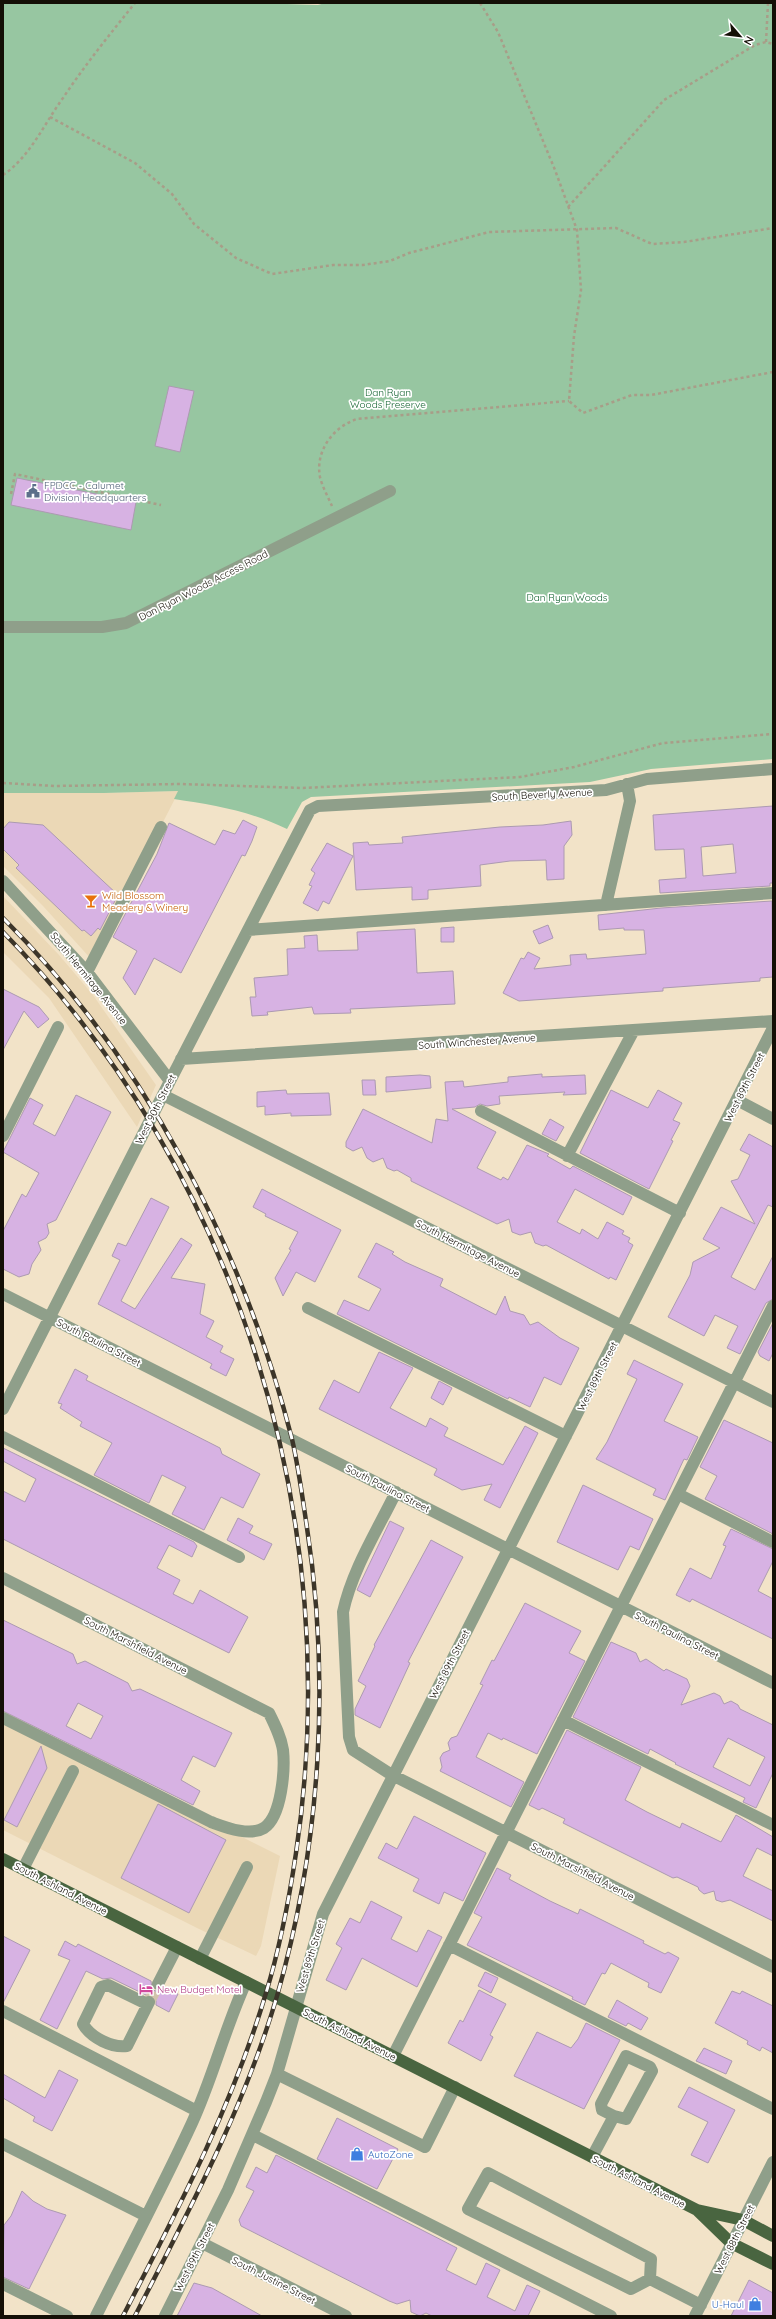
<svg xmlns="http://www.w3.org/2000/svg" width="776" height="2319" font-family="Quicksand,sans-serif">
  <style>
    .built { fill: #ebd8b6 }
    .green { fill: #97c6a1 }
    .building { fill: #d7b2e3; stroke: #ac9ab1; fill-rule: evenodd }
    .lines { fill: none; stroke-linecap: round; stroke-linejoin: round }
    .minor-tunnel { stroke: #d1c3ab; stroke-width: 12; stroke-dasharray: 12 6; stroke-linecap: butt }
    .path { stroke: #a89d88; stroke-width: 2.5; stroke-dasharray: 3 3; stroke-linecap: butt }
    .minor { stroke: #8f9f8a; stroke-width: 12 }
    .major { stroke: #496540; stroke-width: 12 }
    .rail-casing { stroke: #3c3529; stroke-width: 4.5 }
    .rail { stroke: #fff; stroke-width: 3; stroke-dasharray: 9; stroke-linecap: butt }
    .labels { text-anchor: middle; stroke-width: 3.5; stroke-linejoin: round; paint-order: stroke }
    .park-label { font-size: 10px; fill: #156432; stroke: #fff }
    .service-label { font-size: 10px; fill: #4e5e75; stroke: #fff; text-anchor: start }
    .street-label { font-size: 10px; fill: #140f06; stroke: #fff }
    .food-label { font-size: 10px; fill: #c56008; stroke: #fff; text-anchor: start }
    .hotel-label { font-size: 10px; fill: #b23c85; stroke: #fff; text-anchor: start }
    .shop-label { font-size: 10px; fill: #366cbe; stroke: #fff; text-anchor: start }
  </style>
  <rect width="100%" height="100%" fill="#f2e3c8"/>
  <!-- built -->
  <path class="built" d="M179 791 92 960 43 906 3 866V793H104Z
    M3 896 59 955 93 995 156 1085 137 1127 49 998 3 952Z
    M3 1718 280 1856 261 1946 256 1956 197 1928 3 1830Z"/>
  <!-- green -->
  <path class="green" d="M3 3H256L318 5 325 3H773V759L651 769 590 782 311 797 302 802 287 829C250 811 214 805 174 799L178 791 104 793H3Z"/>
  <!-- building -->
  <path class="building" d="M169 386 194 391 180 452 155 446Z
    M17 478 136 502 131 530 11 505Z
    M773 806V883H770V886L660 893 659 880 686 878 684 849 655 850 653 815ZM733 844 736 873 703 876 701 847Z
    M243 820 257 827 252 841 245 856 242 855 181 973 154 958 135 995 123 978 137 951 113 937 157 854 169 823 215 845 223 830 235 834Z
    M571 821 572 835 564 846V879L547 880 546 860 510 861 480 865 481 886 428 890V899L412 900V887L356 890 353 843 368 842 369 845 403 843 402 837 500 827 543 825Z
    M9 822 43 825 118 895 100 930 98 928 91 936 84 930 82 931 16 868 19 865 3 849V829Z
    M327 843 353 856 329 904 323 901 318 911 303 903 312 886 309 885 315 873 311 870Z
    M772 901 773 977 760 978V981L663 988V991L519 1001 503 993 521 958 524 959 528 952 540 958 534 969 571 965 570 955 586 954 587 959 646 954 644 930H624V928L599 930 598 915 661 908Z
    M548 925 553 938 539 944 533 931Z
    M454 927V942H441V928Z
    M415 929 417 973 453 971 455 1004 350 1009 351 1013 314 1014 312 1007 267 1012 268 1015 252 1016 250 997H256L254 978 288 975 287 949 305 948 304 936 317 935 318 951 358 950 357 932Z
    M3 989 39 1007 49 1019 38 1028 24 1011 3 1050Z
    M542 1074V1077L585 1075 586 1094 563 1095 565 1092 499 1096 500 1104 487 1106 480 1104 475 1107 452 1109 496 1132 477 1168 501 1180 503 1177 508 1180 527 1145 549 1154 547 1156 570 1169 573 1166 632 1197 623 1215 575 1189 557 1222 580 1234 582 1229 598 1239 607 1222 624 1231 622 1234 630 1238 628 1242 633 1245 616 1280 610 1277 609 1279 546 1245 543 1246 535 1243 531 1232 520 1235 512 1232 509 1219 497 1224 411 1181V1178L397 1170 394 1171 387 1168 383 1158 373 1162 367 1158 362 1147 353 1151 346 1147V1142L363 1109 432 1143 436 1119 448 1121 445 1082 463 1081 464 1087 508 1082V1077Z
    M420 1075 430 1076 431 1088 386 1092V1077Z
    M362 1080H375L376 1095H363Z
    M286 1090 287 1094 329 1093 331 1115 291 1116V1113L265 1115V1106L257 1107V1092Z
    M611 1090 648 1108 658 1090 682 1103 673 1120 680 1123 671 1140 673 1141 649 1189 580 1153Z
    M76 1095 111 1112 56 1220 47 1224 49 1233 46 1238 38 1242 41 1250 32 1264 29 1274 19 1277 3 1269V1231L22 1194 26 1197 39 1173 3 1152 30 1098 43 1105 33 1124 55 1136Z
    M550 1119 564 1127 556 1141 542 1134Z
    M749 1134 773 1147V1207L768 1205 731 1277 755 1290 773 1256V1299L766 1303 740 1354 727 1348 738 1326 715 1315 704 1336 668 1317 690 1275 693 1262 720 1248 703 1239 721 1207 755 1224 731 1181 738 1179 750 1155 740 1150Z
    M262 1189 341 1230 315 1282 296 1272 283 1296 275 1278 291 1250 289 1249 298 1232 265 1216 266 1214 253 1207Z
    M151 1198 169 1207 121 1301 135 1309 181 1238 192 1245 171 1278 205 1284 200 1314 214 1321 206 1337 223 1346 220 1352 234 1359 226 1376 210 1368 212 1364 98 1304 120 1260 112 1256 118 1243 126 1246Z
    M376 1243 394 1252 392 1254 405 1262 443 1279 440 1286 496 1315 505 1296 510 1311 524 1315 530 1325 538 1322 560 1338 579 1348 561 1385 544 1377 530 1407 509 1397 508 1399 337 1314 344 1300 369 1311 381 1289 358 1277Z
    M773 1323V1353L769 1361 760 1356 758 1352Z
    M379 1352 413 1368 390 1408 426 1427 430 1418 448 1428 444 1436 503 1465 525 1426 538 1433 500 1508 484 1500 492 1484 462 1490 434 1475 437 1469 319 1409 334 1380 359 1393Z
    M634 1360 683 1384 664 1421 698 1437 687 1460 684 1459 665 1500 653 1495 656 1489 596 1459 607 1442 637 1379 627 1374Z
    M75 1369 88 1376 86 1380 220 1448 222 1454 260 1474 243 1508 221 1497 204 1530 172 1514 186 1487 162 1475 149 1503 94 1475 112 1443 80 1426 82 1422 60 1408 62 1404 58 1403Z
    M439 1381 452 1388 443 1405 431 1398Z
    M724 1420 773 1443V1534L705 1499 717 1476 700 1467Z
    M3 1448 194 1542 197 1546 192 1557 169 1545 157 1568 180 1580 173 1594 193 1604 200 1590 248 1617 229 1653 3 1539V1491L25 1502 36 1479 3 1461Z
    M583 1485 653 1519 639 1550 630 1546 618 1570 557 1542Z
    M238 1518 253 1526 249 1533 272 1544 264 1560 227 1540Z
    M390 1521 404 1528 370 1597 357 1590Z
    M731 1529 773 1549V1561L758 1591 773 1599V1639L692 1599 690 1602 676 1595 690 1568 711 1579 726 1546 723 1545Z
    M431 1540 463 1557 408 1662 410 1663 380 1728 355 1715V1709L366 1686 358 1681 375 1646 374 1645Z
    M525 1603 581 1631 569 1653 585 1661 537 1754 503 1738 502 1740 488 1733 476 1757 524 1782 511 1807 440 1771 442 1767 440 1758 443 1753 450 1750 448 1743 451 1738 457 1736 483 1685 480 1684 492 1660 494 1661Z
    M3 1620 73 1654 77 1664 85 1661 128 1683 132 1691 140 1689 232 1733 215 1767 193 1756 181 1780 200 1791 193 1805 3 1711ZM78 1703 103 1716 91 1739 66 1726Z
    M611 1642 636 1653 640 1662 646 1659 664 1671 666 1669 687 1679 690 1686 681 1705 714 1693 720 1696 724 1704 731 1701 738 1705 740 1709 773 1725V1773L756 1808 743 1802 745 1798 675 1764 676 1763 650 1749 648 1754 573 1717ZM728 1738 765 1757 750 1786 713 1767Z
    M567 1730 641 1767 625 1800 647 1812 680 1828 682 1823 721 1842 736 1815 773 1837V1856L757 1848 743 1876 773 1891V1921L730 1900 722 1902 716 1900 714 1891 704 1894 699 1890 698 1887 677 1877 673 1878 563 1823 565 1819 542 1808 539 1810 529 1805Z
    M41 1746 47 1768 17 1827 4 1820Z
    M158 1804 226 1840 189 1913 121 1878Z
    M414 1816 486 1853 463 1901 444 1892 439 1904 413 1891 419 1879 378 1858 386 1843 397 1849Z
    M497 1868 511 1875 509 1879 550 1901 578 1914 580 1909 644 1941 643 1943 665 1954 668 1952 679 1958 661 1993 648 1987 649 1983 611 1963 605 1974 602 1973 585 2005 572 1999 573 1997 467 1945 482 1917 474 1913Z
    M371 1901 402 1917 391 1939 417 1952 428 1930 442 1937 417 1987 362 1958 346 1990 326 1980 342 1948 336 1944 350 1918 360 1923Z
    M3 1936 30 1950 3 2003Z
    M65 1941 76 1947 78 1944 151 1981 152 1988 155 1991 162 1990 165 1988 178 1994 169 2012 156 2005V2001L153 1996 146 1995 111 1978 103 1979 86 1971 57 2029 40 2020 70 1960 58 1955Z
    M485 1972 498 1978 491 1993 478 1986Z
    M479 1990 506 2004 490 2035 493 2037 481 2061 448 2043 460 2020 463 2022Z
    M732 1991 740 1994 742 1991 773 2006V2053L762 2047 760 2051 747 2044 748 2041 715 2023Z
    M617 2000 648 2018 641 2030 628 2023 626 2026 608 2017Z
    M586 2023 620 2040 584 2109 514 2076 537 2032 571 2048 578 2039Z
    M704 2048 732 2061 726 2074 696 2061Z
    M59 2070 78 2080 52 2131 33 2121 35 2117 3 2098V2074L45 2098Z
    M689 2087 735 2110 708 2163 691 2155 708 2122 678 2107Z
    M337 2118 398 2149 377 2189 317 2159Z
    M276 2155 457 2248 446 2270 476 2285 486 2263 500 2270 487 2297 515 2311 527 2285 540 2291 528 2316H432L426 2313 420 2316 411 2312 410 2300 397 2304 389 2301 241 2226 239 2220 254 2191 246 2187 256 2167 267 2173Z
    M22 2191 33 2201 47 2209 66 2215 29 2289 3 2277 4 2225 11 2216Z
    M749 2280 773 2293V2316H731Z
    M194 2283 212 2288 262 2316H177Z"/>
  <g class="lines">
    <!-- minor-tunnel -->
    <path class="minor-tunnel" d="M149 2002 158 1984"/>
    <!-- path -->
    <path class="path" d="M480 3 498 32 555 170 577 230 581 290 574 336 569 401 583 413 632 395H651L773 372
      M766 42 768 3
      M50 117 135 163 172 194 194 224 236 258 272 274 333 265H363L390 261 409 253 489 232 616 228 652 244 684 242 773 228
      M3 175C30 157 44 124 63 98 85 65 110 34 135 3
      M568 207 664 100 755 45 766 42 773 44
      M11 494 15 474 161 505
      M332 506C328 497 322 486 320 477 315 451 333 427 357 419L569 401
      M3 783 55 786 180 784 303 788 520 777 574 767 663 743 773 734"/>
    <!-- minor -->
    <path class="minor" d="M3 627H102L126 623 390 491
      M3 881 87 972 170 1081
      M606 905 630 801 627 784
      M248 930 773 893
      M87 972 161 827
      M181 1059 773 1021
      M163 1095 773 1402
      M737 1100 773 1119
      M481 1111 680 1213
      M3 1136 58 1027
      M567 1156 634 1030
      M3 1294 773 1683
      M308 1308 566 1436
      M3 1409 170 1081 310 810 318 806 606 790 647 779 773 769
      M3 1437 239 1557
      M396 1492C377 1531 352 1570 343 1612L349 1737 353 1750 392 1775 773 1967
      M678 1494 773 1542
      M3 1578 269 1713C275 1725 281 1737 283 1750 285 1769 282 1816 264 1828 249 1837 225 1827 211 1822L3 1718
      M563 1720 773 1825
      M23 1869 73 1771
      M449 1945 773 2109
      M200 1959 247 1867
      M158 1984 177 1947
      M147 2004 108 1985 101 1987 83 2024C91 2038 112 2048 127 2046L149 2002
      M3 2011 197 2111
      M393 2056 773 1306
      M277 2074 425 2147 455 2087
      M253 2135 611 2316
      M3 2144 146 2216
      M592 2157 614 2116 626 2119 652 2071 650 2067 626 2056 601 2104 602 2110 614 2116
      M202 2243 346 2316
      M650 2279 631 2289 468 2209 488 2173 651 2259 650 2279 701 2305
      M3 2284 67 2316
      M96 2316C128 2252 162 2188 192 2123 213 2077 225 2028 246 1982
      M165 2316 228 2190 266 2102 277 2074 323 1914 773 1028
      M695 2316 773 2162"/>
    <!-- major -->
    <path class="major" d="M3 1859 697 2210 743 2220 773 2236
      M698 2211 731 2243 773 2264"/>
    <!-- rail casing -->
    <g class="rail-casing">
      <path id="rail" d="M3 918C145 1060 242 1245 292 1439 298 1465 302 1494 306 1521 331 1679 321 1843 277 1996 244 2109 188 2212 135 2316
        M3 932C239 1173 346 1521 296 1853 289 1900 280 1947 266 1993 232 2107 177 2211 123 2316"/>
    </g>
    <!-- rail -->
    <use href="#rail" class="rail"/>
  </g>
  <!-- icons -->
  <defs>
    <g id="civic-bare" transform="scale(1.08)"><path d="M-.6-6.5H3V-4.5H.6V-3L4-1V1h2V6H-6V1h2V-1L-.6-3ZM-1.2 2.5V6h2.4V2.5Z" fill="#5c6f8a" stroke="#fff" stroke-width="2.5" paint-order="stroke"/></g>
    <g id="bar-bare" transform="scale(1.08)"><path d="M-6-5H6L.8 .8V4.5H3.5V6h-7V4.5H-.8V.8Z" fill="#e8710a" stroke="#fff" stroke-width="2.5" paint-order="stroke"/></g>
    <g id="hotel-bare" transform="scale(1.08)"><path d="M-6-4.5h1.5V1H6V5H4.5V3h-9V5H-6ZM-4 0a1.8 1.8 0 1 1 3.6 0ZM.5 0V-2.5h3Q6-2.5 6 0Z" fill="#d1479c" stroke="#fff" stroke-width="2.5" paint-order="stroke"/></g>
    <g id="shop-bare" transform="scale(1.08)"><path d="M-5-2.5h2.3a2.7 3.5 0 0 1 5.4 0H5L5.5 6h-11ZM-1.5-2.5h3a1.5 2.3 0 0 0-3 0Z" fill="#3f7fe0" stroke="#fff" stroke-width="2.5" paint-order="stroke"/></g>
  </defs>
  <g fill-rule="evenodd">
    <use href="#civic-bare" x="33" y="491"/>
    <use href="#bar-bare" x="91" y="901"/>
    <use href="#hotel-bare" x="146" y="1989"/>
    <use href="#shop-bare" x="357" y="2154"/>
    <use href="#shop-bare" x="755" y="2304"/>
  </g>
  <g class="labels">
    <!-- park labels -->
    <g class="park-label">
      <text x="388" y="396">Dan Ryan<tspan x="388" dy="12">Woods Preserve</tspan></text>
      <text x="567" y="601">Dan Ryan Woods</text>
    </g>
    <!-- service labels -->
    <g class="service-label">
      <text x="44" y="489">FPDCC - Calumet<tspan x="44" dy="12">Division Headquarters</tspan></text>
    </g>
    <!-- street labels -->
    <g class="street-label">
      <text transform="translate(203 585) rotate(-27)" y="4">Dan Ryan Woods Access Road</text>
      <text transform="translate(542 794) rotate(-3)" y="4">South Beverly Avenue</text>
      <text transform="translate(89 978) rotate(51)" y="4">South Hermitage Avenue</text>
      <text transform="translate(477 1041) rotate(-4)" y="4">South Winchester Avenue</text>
      <text transform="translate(744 1087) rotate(-63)" y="4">West 89th Street</text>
      <text transform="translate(155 1109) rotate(-63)" y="4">West 90th Street</text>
      <text transform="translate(468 1248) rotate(27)" y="4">South Hermitage Avenue</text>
      <text transform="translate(99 1342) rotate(27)" y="4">South Paulina Street</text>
      <text transform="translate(597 1376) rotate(-63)" y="4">West 89th Street</text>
      <text transform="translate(388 1488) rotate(27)" y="4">South Paulina Street</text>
      <text transform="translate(677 1635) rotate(27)" y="4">South Paulina Street</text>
      <text transform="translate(136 1645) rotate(27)" y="4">South Marshfield Avenue</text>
      <text transform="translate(449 1664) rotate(-63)" y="4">West 89th Street</text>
      <text transform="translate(583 1871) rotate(27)" y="4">South Marshfield Avenue</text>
      <text transform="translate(61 1888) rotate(27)" y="4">South Ashland Avenue</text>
      <text transform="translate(310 1956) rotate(-73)" y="4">West 89th Street</text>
      <text transform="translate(350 2034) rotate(27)" y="4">South Ashland Avenue</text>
      <text transform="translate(639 2181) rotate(27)" y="4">South Ashland Avenue</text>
      <text transform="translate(734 2239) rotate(-63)" y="4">West 88th Street</text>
      <text transform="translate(194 2257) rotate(-63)" y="4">West 89th Street</text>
      <text transform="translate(274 2280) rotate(27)" y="4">South Justine Street</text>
    </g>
    <!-- food labels -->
    <g class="food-label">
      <text x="102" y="899">Wild Blossom<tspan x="102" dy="12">Meadery &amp; Winery</tspan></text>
    </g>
    <!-- hotel labels -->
    <g class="hotel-label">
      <text x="157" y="1993">New Budget Motel</text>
    </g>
    <!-- shop labels -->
    <g class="shop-label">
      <text x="368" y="2158">AutoZone</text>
      <text x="744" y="2308" text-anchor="end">U-Haul</text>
    </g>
  </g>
  <!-- border -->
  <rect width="776" height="2319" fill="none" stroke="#140f06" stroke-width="8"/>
  <!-- north arrow -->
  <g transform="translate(740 36) rotate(118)" stroke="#ffffff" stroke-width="3" paint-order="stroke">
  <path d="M0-3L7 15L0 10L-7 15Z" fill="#140f06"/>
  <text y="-6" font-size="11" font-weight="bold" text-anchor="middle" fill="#140f06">N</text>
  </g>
</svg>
